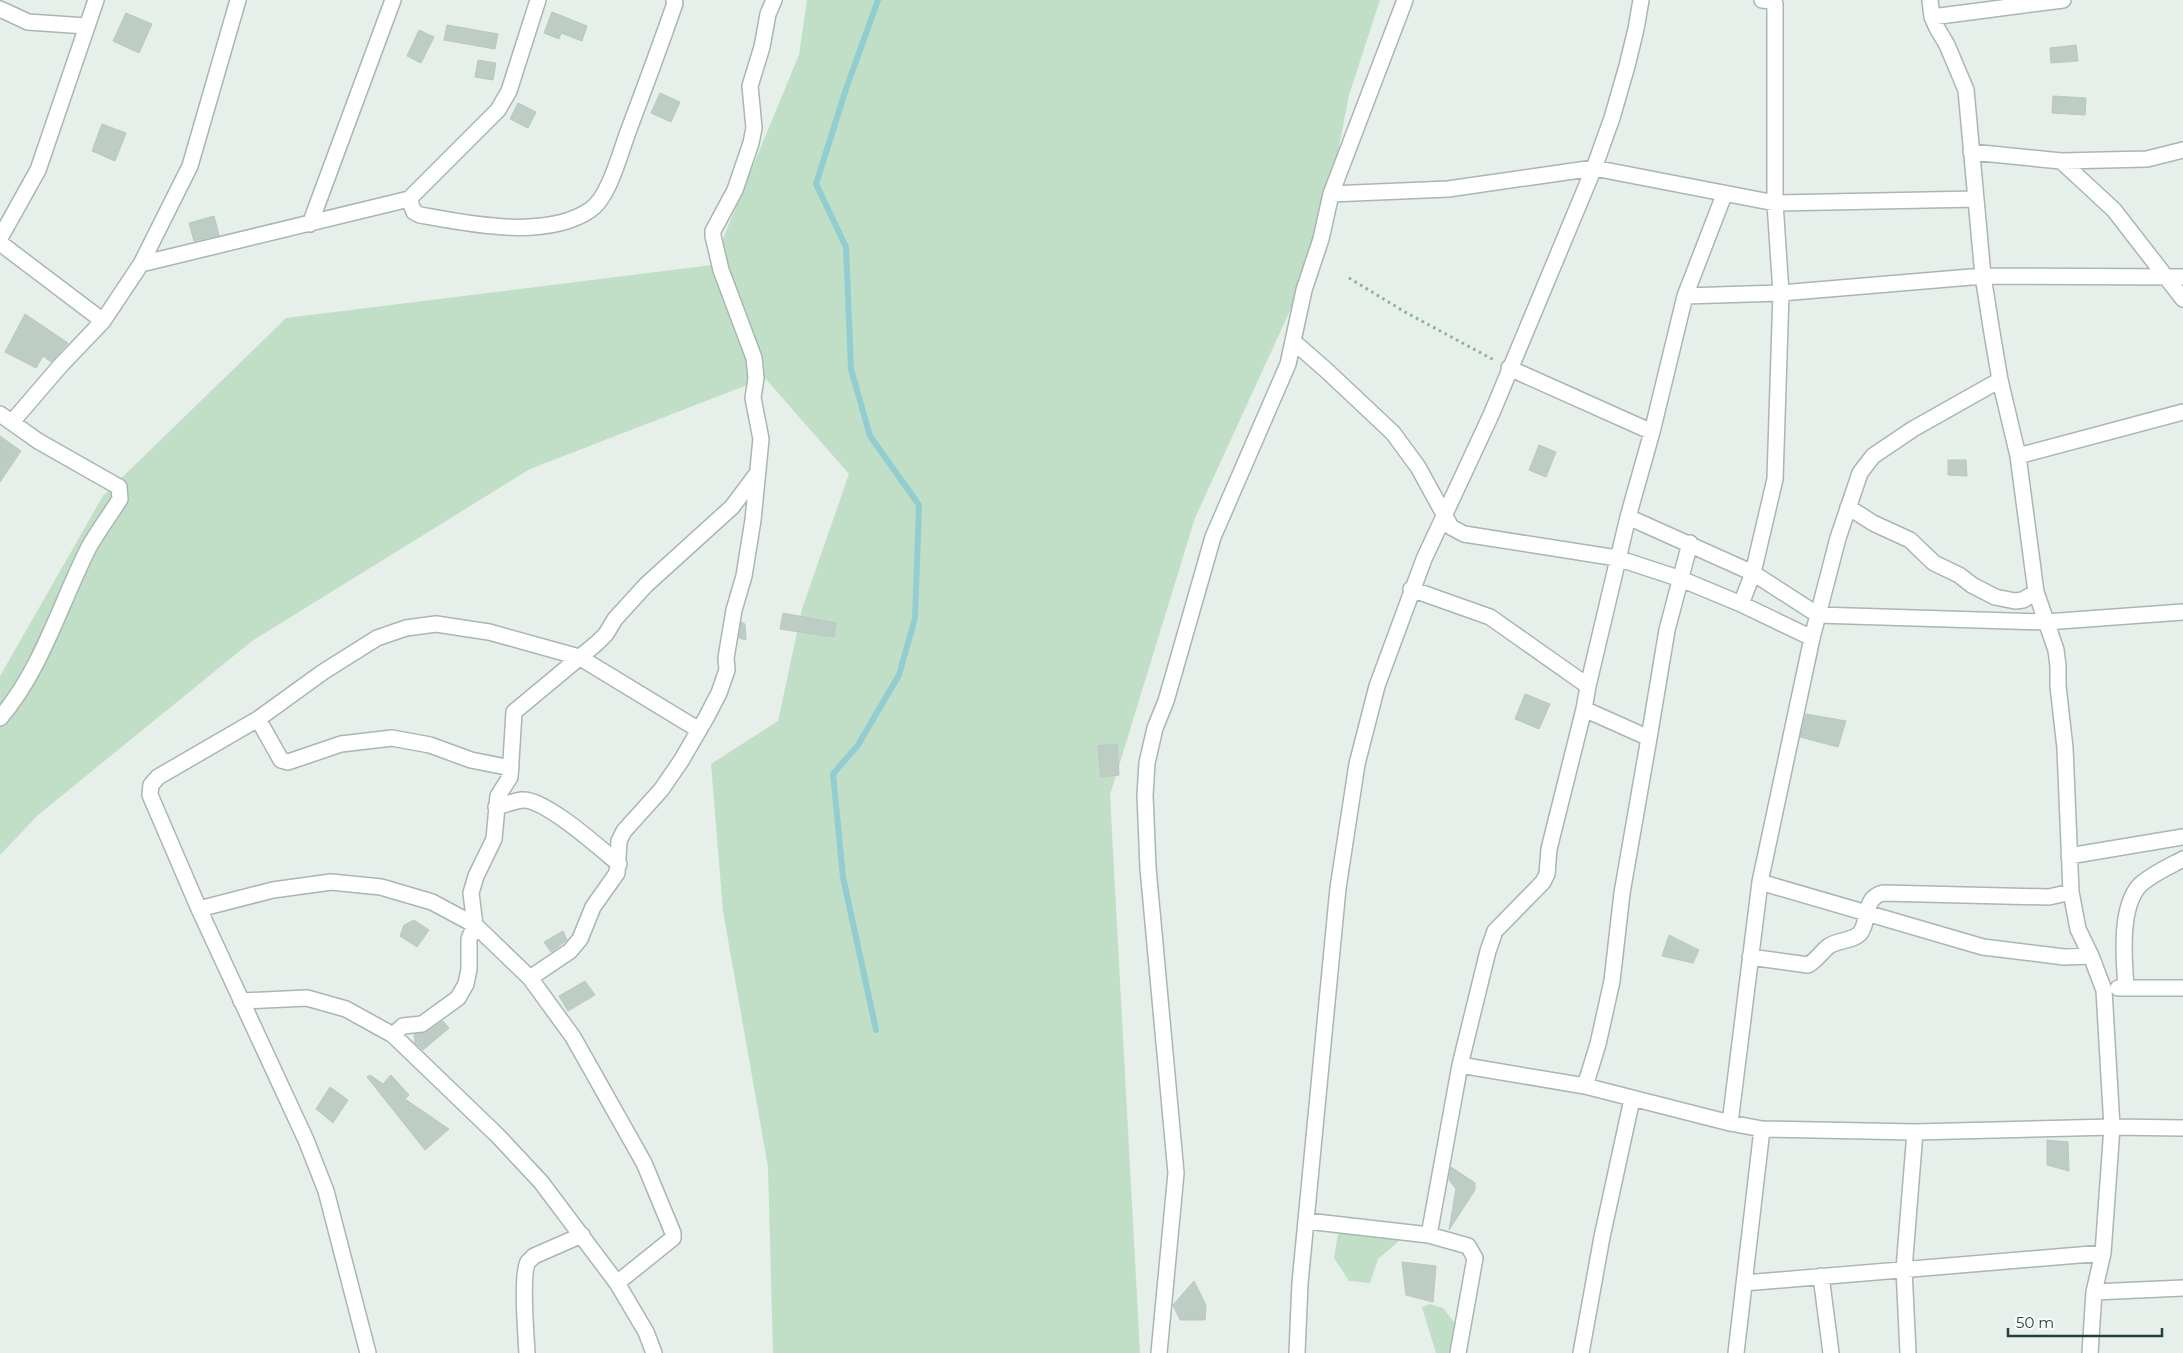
<svg xmlns="http://www.w3.org/2000/svg" width="2183" height="1353" font-family="Montserrat,sans-serif">
  <style>
    .green { fill: #c0dfc6 }
    .lines { fill: none; stroke-linecap: round; stroke-linejoin: round }
    .stream { stroke: #91cdd1; stroke-width: 6 }
    .building { fill: #beccc6; stroke: #b9c8c0 }
    .minor-casing { stroke: #a8b7b1; stroke-width: 18 }
    .path { stroke: #88b1a1; stroke-width: 3; stroke-dasharray: 2.5 4; stroke-linecap: butt }
    .minor { stroke: #fff; stroke-width: 15 }
  </style>
  <rect width="100%" height="100%" fill="#e6efea"/>
  <!-- green -->
  <path class="green" d="M807 0H1380L1349 95 1320 245 1195 518 1110 795 1140 1353H773L768 1167 723 911 711 764 778 721 802 609 849 474 765 378 530 469 252 641 38 815 0 855V676L103 496 286 318 712 265 799 55Z
    M1358 1232 1391 1234 1399 1241 1378 1259 1370 1283 1349 1281 1334 1258 1338 1234Z
    M1430 1304 1443 1308 1456 1325 1452 1353H1436L1422 1307Z"/>
  <g class="lines">
    <!-- stream -->
    <path class="stream" d="M876 1030 843 877 833 774 858 745 899 675 915 618 919 505 870 436 851 369 846 247 816 184 846 89 878 0"/>
  </g>
  <!-- building -->
  <path class="building" d="M552 12 587 26 582 41 561 33 559 39 544 33Z
    M126 13 152 24 139 53 113 41Z
    M447 25 498 34 495 49 444 40Z
    M419 30 434 37 421 63 407 56Z
    M2076 45 2078 61 2051 63 2050 48Z
    M478 60 496 63 493 80 475 77Z
    M660 93 680 102 671 122 651 113Z
    M2053 96 2086 98 2085 115 2052 113Z
    M518 103 536 112 528 128 510 119Z
    M102 124 126 133 115 161 92 151Z
    M214 216 219 235 194 241 189 223Z
    M25 314 68 343 51 362 43 356 36 368 5 352Z
    M0 436 21 451 0 482Z
    M1539 445 1556 452 1546 477 1529 470Z
    M1948 460H1966L1967 476 1948 475Z
    M783 613 836 623 834 637 780 629Z
    M741 622 745 624 746 640 739 638Z
    M1525 694 1550 704 1539 729 1515 719Z
    M1806 714 1846 721 1838 747 1800 737Z
    M1117 744 1119 775 1101 777 1098 746Z
    M414 920 429 930 417 947 400 936 404 925Z
    M563 931 567 940 551 952 544 942Z
    M1669 935 1699 950 1693 963 1662 956Z
    M585 981 595 995 568 1011 559 996Z
    M443 1021 449 1028 423 1050 415 1043 414 1034 427 1032Z
    M370 1075 383 1084 391 1075 409 1095 405 1099 449 1129 425 1150 367 1077Z
    M330 1087 348 1100 333 1123 316 1109Z
    M2047 1140 2068 1142 2069 1171 2047 1165Z
    M1451 1167 1475 1183V1190L1449 1230 1456 1189 1449 1180Z
    M1402 1262 1436 1266 1433 1302 1406 1295Z
    M1194 1281 1206 1305 1205 1320H1180L1173 1305Z"/>
  <g class="lines">
    <!-- minor casing -->
    <g class="minor-casing">
      <path id="minor" d="M1930 0 1932 17 1937 28 1947 45 1966 90 1983 276 1992 333 2000 380 2018 456 2036 592 2056 650 2058 666V686L2065 748 2071 892 2078 929 2091 956 2104 990 2112 1127 2103 1253 2094 1292 2090 1353
        M0 9 28 22 86 26
        M1932 17 2063 0
        M1971 152 2061 161 2147 159 2183 150
        M2061 161 2114 210 2183 299
        M1331 194 1448 189 1594 168 1775 203 1976 199
        M409 199 414 212 420 215C469 224 546 240 590 210 609 198 620 153 628 132 644 89 660 47 675 3L674 0
        M310 224 393 0
        M0 238 38 170 96 0
        M0 243 103 321
        M141 264 409 199 498 110 509 91 538 0
        M1685 296 1781 293 1983 276 2183 277
        M1294 342 1326 370 1393 433 1418 467 1451 527 1464 534 1617 558 1681 579 1741 604 1812 638
        M1509 368 1652 432
        M0 414 38 441 119 487 120 499C110 515 98 531 89 547 60 604 42 669 0 718
        M12 422 61 365 103 321 141 264 190 166 238 0
        M2018 456 2183 412
        M1848 507 1873 523 1910 540 1934 563 1959 575 1972 585 1995 597 2015 601 2023 600 2036 592
        M1628 517 1753 573 1818 615 2046 622 2183 612
        M1411 589 1490 617 1588 686
        M1741 604 1753 573 1775 479 1781 293 1775 203V4L1771 1 1762 0
        M1584 709 1649 738 1622 893 1612 981 1598 1044 1585 1086
        M258 719 281 760 288 762 341 744 392 738 430 745 471 760 511 768
        M1649 738 1667 630 1690 543
        M496 807C504 805 514 801 522 800 545 798 601 849 619 864
        M2069 856 2183 837
        M1760 882 1983 947 2064 957 2091 956
        M199 909 273 890 331 882 381 887 432 902 475 925 530 978 573 1037 644 1163 673 1233V1238L617 1283
        M1750 957 1808 965C1817 960 1821 952 1829 946 1837 940 1855 941 1861 932 1870 918 1863 898 1883 893L2049 897 2071 892
        M530 978 570 951 580 939 593 907 617 873 619 841 624 831 661 790 681 761 706 718 719 693 727 670 726 658 734 610 744 576 753 520 761 439 753 398 756 378 754 358 721 270 713 236V231L735 190 751 143 754 128 750 86 762 47 768 14 774 0
        M2126 987C2124 960 2119 907 2140 885 2152 874 2168 867 2183 859
        M2118 988H2183
        M241 1001 307 998 346 1009 393 1035 498 1136 541 1182 617 1283 646 1332 654 1353
        M393 1035 403 1026 422 1024 458 998 466 984 469 969V939L475 925 471 893 476 876 494 839 498 796 510 777 514 712 597 643 606 634 615 619 646 585 732 507 756 475
        M1460 1065 1585 1086 1730 1123 1762 1129 1915 1132 2112 1127 2183 1128
        M1730 1123 1760 882 1812 638 1838 538 1860 473 1873 456 1913 429 2000 380
        M1307 1221 1429 1235 1468 1246 1475 1258 1458 1353
        M1429 1235 1460 1065 1488 951 1495 931 1543 882 1547 874 1549 849 1584 709 1588 686 1628 517 1652 432 1685 296 1724 195
        M1821 1276 1831 1353
        M1744 1283 2103 1253
        M2094 1292 2183 1288
        M368 1353 326 1191 306 1140 199 909 150 795 151 785 158 777 258 719 323 672 377 638 406 628 436 624 489 632 579 657 699 730
        M527 1353C526 1336 521 1274 528 1262 530 1260 532 1258 534 1256L582 1235
        M1159 1353 1176 1173 1148 868 1145 795 1147 763 1155 728 1166 701 1213 537 1288 364 1304 290 1321 239 1331 194 1405 0
        M1297 1353 1300 1283 1338 888 1357 764 1377 686 1424 559 1491 415 1594 168 1612 118 1627 66 1636 29 1641 0
        M1581 1353 1602 1237 1632 1099
        M1736 1353 1762 1129
        M1908 1353 1904 1269 1915 1132"/>
    </g>
    <!-- path -->
    <path class="path" d="M1349 278 1405 312 1494 360"/>
    <!-- minor -->
    <use href="#minor" class="minor"/>
  </g>
  <!-- scale -->
  <path d="M2008 1328v8h154v-8" fill="none" stroke="#254137" stroke-width="2.5"/>
  <text x="2016" y="1328" font-size="15" fill="#254137" stroke="#f7fbf9" stroke-width="4" paint-order="stroke">50 m</text>
</svg>
